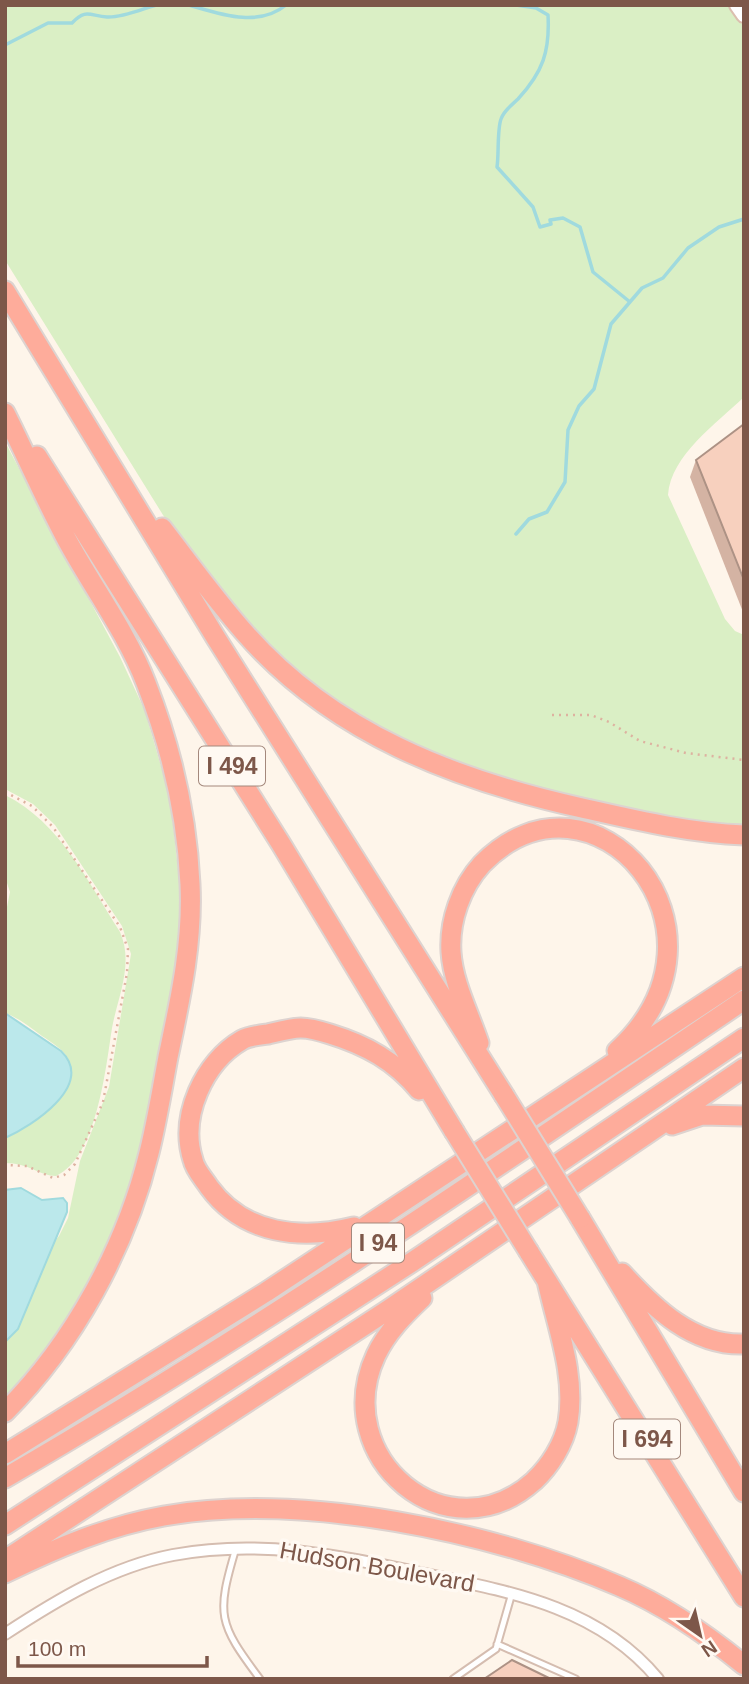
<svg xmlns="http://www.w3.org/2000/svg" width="749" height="1684" font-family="Arial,sans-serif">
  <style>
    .green { fill: #daefc5 }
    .water { fill: #bbe8eb; stroke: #a0dade; stroke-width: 2 }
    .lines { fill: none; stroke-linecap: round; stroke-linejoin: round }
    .stream { stroke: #a0dade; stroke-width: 3.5 }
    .lane-casing { stroke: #d5bdb0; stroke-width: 9 }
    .street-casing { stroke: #d5bdb0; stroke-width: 14 }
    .secondary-casing { stroke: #dbbfaf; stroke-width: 18 }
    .highway-casing { stroke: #ddd3d0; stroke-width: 23 }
    .path { stroke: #ddb2a0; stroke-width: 2.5; stroke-dasharray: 2 5; stroke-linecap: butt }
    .lane { stroke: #fff; stroke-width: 5 }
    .street { stroke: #fff; stroke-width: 10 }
    .secondary { stroke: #fff; stroke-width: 14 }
    .highway { stroke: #feac9b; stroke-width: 19 }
    .highway-bridge-casing { stroke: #ddd3d0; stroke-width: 23; stroke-linecap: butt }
    .highway-bridge { stroke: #feac9b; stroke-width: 19 }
    .wall { fill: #d4b3a3 }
    .building { fill: #f7d0be; stroke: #ad9285; stroke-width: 2 }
    .labels { text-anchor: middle; stroke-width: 7; stroke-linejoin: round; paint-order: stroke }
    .shield { fill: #fff9f2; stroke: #a4887c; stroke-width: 2 }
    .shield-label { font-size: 23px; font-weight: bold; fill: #7d5749 }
    .street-label { font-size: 24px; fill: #7d5749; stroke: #fff9f2 }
  </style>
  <rect width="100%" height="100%" fill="#fef5ea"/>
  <!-- green -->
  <path class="green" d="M5 5H729L744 27V397C717 423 671 455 668 495L725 619 735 631 744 635V828C611 818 428 774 320 692 258 644 208 579 163 515L5 260Z
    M5 442 120 657 145 711 170 797 181 896 175 986 139 1156 124 1208 76 1312 5 1404V1301L59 1236 68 1218 80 1161 109 1087 131 954 122 926 55 825 33 804 5 789Z
    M5 795C61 823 87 881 120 932 134 964 118 996 112 1028 106 1066 97 1158 56 1176 40 1176 29 1163 5 1163V1138C29 1126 82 1094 69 1061 65 1050 51 1042 42 1036 30 1027 19 1018 5 1013V917L10 892 5 877Z"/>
  <!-- water -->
  <path class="water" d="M5 1013 61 1051C96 1085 32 1126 5 1138Z
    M21 1188 42 1200 63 1198 67 1203V1212L18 1329 5 1342V1190Z"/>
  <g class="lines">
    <!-- stream -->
    <path class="stream" d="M189 5C220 14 258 28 286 5
      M516 5 536 8 548 15C550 51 543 72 518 99 512 105 504 110 501 119 497 130 499 155 497 167L533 207 540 227 551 224 550 220 563 218 580 227 593 272 630 302
      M5 45 48 23H72C86 8 90 16 107 17 122 18 142 9 156 5
      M516 534 529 519 547 512 565 482 568 430 579 406 594 389 611 324 642 288 663 278 688 248 719 227 744 219"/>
    <!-- lane casing -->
    <g class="lane-casing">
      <path id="lane" d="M236 1548C216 1615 218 1623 260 1679
        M497 1644 576 1679
        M453 1679 496 1649 512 1593"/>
    </g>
    <!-- street casing -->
    <g class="street-casing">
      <path id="street" d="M5 1634C57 1600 111 1567 173 1555 260 1539 335 1555 420 1573 507 1591 598 1606 658 1679"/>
    </g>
    <!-- secondary casing -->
    <g class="secondary-casing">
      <path id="secondary" d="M737 5 744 15"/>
    </g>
    <!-- highway casing -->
    <g class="highway-casing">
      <path id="highway" d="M5 291 216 638 504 1095
        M5 413C26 455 45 499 67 540 93 588 127 633 146 683 171 747 187 817 190 884 193 943 180 1000 168 1057 162 1089 157 1121 149 1153 126 1247 74 1343 5 1412
        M37 456 281 844 454 1131
        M162 528C189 563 215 599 244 632 332 733 455 780 582 808 635 820 689 833 744 835
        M479 1043C469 1013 453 983 451 952 449 921 461 887 482 864 593 751 749 930 617 1051
        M672 1125 702 1115 744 1116
        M580 1218 744 1492
        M354 1227C302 1240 244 1235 209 1187 204 1179 195 1170 193 1160 179 1116 204 1062 242 1040 249 1036 260 1035 268 1034 297 1027 302 1025 330 1034 366 1045 395 1061 419 1090
        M529 1252 744 1597
        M622 1273C654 1308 693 1346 744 1344
        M422 1298C404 1315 387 1332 376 1355 328 1458 448 1558 534 1481 550 1466 564 1444 568 1422 576 1375 557 1327 547 1281
        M5 1454 266 1292 744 977
        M5 1478C259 1331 502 1164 744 1000
        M5 1525 412 1262 744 1038
        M5 1560 388 1310 744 1068
        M5 1573C56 1548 108 1526 164 1516 301 1492 492 1531 619 1586 664 1605 706 1634 744 1665"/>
    </g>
    <!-- path -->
    <path class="path" d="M552 715H591L609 722 640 741 686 753 744 760
      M5 792 32 806 53 827 120 927 128 949 127 973 103 1102 75 1164 64 1175 53 1178 27 1166 5 1165"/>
    <!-- lane -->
    <use href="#lane" class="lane"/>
    <!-- street -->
    <use href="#street" class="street"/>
    <!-- secondary -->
    <use href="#secondary" class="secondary"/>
    <!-- highway -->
    <use href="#highway" class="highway"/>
    <!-- highway-bridge casing -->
    <g class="highway-bridge-casing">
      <path id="highway-bridge" d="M504 1095 580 1218
        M454 1131 529 1252"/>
    </g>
    <!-- highway-bridge -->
    <use href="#highway-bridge" class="highway-bridge"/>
  </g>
  <!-- wall -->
  <path class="wall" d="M744 424V612H743L690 477 696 460Z"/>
  <!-- building -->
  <path class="building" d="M744 424V580L696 460Z
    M512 1660 551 1679H484Z"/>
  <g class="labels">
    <!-- shield labels -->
    <g class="shield">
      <rect x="199" y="746.5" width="66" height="39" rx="5"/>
      <rect x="352" y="1223.5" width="52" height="39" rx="5"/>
      <rect x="614" y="1419.5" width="66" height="39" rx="5"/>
    </g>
    <g class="shield-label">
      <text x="232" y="774">I 494</text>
      <text x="378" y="1251">I 94</text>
      <text x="647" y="1447">I 694</text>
    </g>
    <!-- street labels -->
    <g class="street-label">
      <text transform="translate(377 1567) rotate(10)" y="8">Hudson Boulevard</text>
    </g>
  </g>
  <!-- border -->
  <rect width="749" height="1684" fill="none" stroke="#7d5749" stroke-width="14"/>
  <!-- north arrow -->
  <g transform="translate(700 1635) rotate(146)" stroke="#fff9f2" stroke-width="5" paint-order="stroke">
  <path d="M0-5L12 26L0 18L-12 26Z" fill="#7d5749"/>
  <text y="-10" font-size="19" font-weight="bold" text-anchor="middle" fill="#7d5749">N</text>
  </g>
  <!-- scale -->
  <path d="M18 1656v10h189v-10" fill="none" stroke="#7d5749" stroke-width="3.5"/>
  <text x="28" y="1656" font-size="21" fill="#7d5749" stroke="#fff9f2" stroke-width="5" paint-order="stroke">100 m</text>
</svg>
